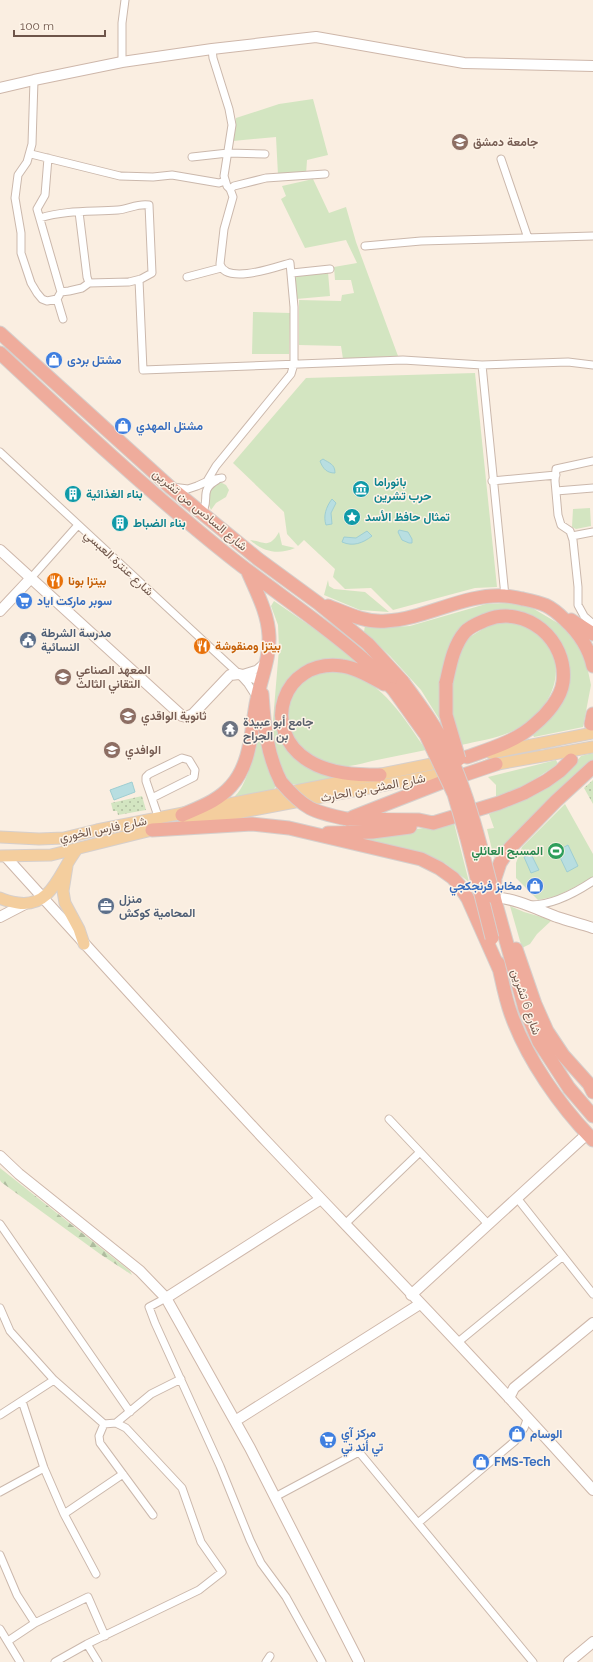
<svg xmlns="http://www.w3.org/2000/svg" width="593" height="1662" font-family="Raleway,Vazirmatn,sans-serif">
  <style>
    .green { fill: #d3e5c1 }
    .forest { fill: url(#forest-firs) }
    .park { fill: url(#park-dots) }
    .water { fill: #b8dee1; stroke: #9fced2 }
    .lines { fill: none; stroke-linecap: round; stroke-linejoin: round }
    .street-casing { stroke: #cbb8ac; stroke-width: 9 }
    .secondary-casing { stroke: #ceb7aa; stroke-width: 12 }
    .primary-casing { stroke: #d6cfcc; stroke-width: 13 }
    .highway-casing { stroke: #d6cfcc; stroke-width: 15 }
    .street { stroke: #fff; stroke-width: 7 }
    .secondary { stroke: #fff; stroke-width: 10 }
    .primary { stroke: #f4ce9e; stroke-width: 11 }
    .highway { stroke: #efac9c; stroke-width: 13 }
    .highway-bridge-casing { stroke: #d6cfcc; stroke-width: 15; stroke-linecap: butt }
    .highway-bridge { stroke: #efac9c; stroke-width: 13 }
    .labels { text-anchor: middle; stroke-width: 3; stroke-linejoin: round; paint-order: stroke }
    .education-label { font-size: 12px; font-weight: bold; fill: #785e54; stroke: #fdf3e7; text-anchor: start }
    .shop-label { font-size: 12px; font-weight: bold; fill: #366cbe; stroke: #fdf3e7; text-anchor: start }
    .culture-label { font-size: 12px; font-weight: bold; fill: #0d838f; stroke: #fdf3e7; text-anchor: start }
    .street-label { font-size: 12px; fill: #6e554a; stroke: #fdf3e7 }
    .food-label { font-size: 12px; font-weight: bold; fill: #c56008; stroke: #fdf3e7; text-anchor: start }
    .service-label { font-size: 12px; font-weight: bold; fill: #4e5e75; stroke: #fdf3e7; text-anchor: start }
    .worship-label { font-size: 12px; font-weight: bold; fill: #5b616d; stroke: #fdf3e7; text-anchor: start }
    .leisure-label { font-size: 12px; font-weight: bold; fill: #27864d; stroke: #fdf3e7; text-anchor: end }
  </style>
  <defs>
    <pattern id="forest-firs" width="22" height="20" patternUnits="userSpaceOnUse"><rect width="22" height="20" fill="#d3e5c1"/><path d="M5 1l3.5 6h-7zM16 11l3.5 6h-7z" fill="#afbc9f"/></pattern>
    <pattern id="park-dots" width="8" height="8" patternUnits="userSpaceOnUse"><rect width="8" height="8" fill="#d3e5c1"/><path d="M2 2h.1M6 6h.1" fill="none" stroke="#afbc9f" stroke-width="1.8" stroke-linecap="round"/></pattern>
  </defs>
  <rect width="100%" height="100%" fill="#faeee1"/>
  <!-- green -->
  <path class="green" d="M313 99 328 155 307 160 306 175H278L276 137 233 141 236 118 279 104Z
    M313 179 329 213 346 207 356 242 398 356 343 359 341 346 299 345V300L341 301 342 295 354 293 351 280H335L334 267 357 263 346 240 305 248 281 199 286 196 282 186Z
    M328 272 330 296 296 299 294 274Z
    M253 312 290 313 289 354H252Z
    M475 373 497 587 475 588 393 610 371 588 345 589 333 577 335 569 304 540 298 546 287 534 284 512 233 463 306 378Z
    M218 481 226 485 229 490 226 497 216 503 211 510C204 494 206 493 218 481Z
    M590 508 591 526 576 529 572 527 573 509Z
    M279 532 282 545 295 548C278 555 264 552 250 540 263 541 269 550 279 532Z
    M328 580 329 586 334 589 365 592 389 612 360 610 324 595Z
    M274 601 328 638 360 664 324 660 307 665 291 677 279 728 334 775 333 779 306 785 289 784 274 752 272 732 279 649 278 625 271 606Z
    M507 603 529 606 561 625 584 652 591 685 583 727 534 737 531 731 569 681 566 651 547 627 530 617 470 623 441 689V722L421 690 390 656 364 632 365 625 382 628 410 626 486 604Z
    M511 621C518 623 526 624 532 627 540 631 546 640 550 647 566 678 547 711 520 727 502 738 481 740 461 745L450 712V682L457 659 468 638 491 624Z
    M319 672C327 672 337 670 344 672 383 681 405 720 426 750 408 754 390 757 372 761 363 763 352 767 342 766 337 766 330 764 324 762 280 750 274 688 319 672Z
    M264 709 277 785 271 792 236 801 235 796C251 781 258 731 264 709Z
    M593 753V762L546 803 494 858 487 829 494 828 489 814 540 792 564 776 581 756Z
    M556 760 558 764 526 785 496 797V785L488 777Z
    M565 804 593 854V878L557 896 538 900 516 878V863L522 847Z
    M454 823 469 882 446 864 407 849 356 839Z
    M510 906 524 912 552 920 537 934 530 944 522 948Z"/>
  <!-- forest -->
  <path class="forest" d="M0 1168 130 1271 132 1275 100 1254 1 1182 0 1180Z"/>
  <!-- park -->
  <path class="park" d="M593 780V804L584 788Z
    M142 796 146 810 118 815 117 811H113L111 803Z"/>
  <!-- water -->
  <path class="water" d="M323 459C329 463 335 464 335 473 327 473 323 469 320 461Z
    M332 499 336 503 331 513 332 524 326 525C323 516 326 507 332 499Z
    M399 530 408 532 412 539V543H409L402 540 398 532Z
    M367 531 372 536C363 543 353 547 342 542L344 537 356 538Z
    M132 782 135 792 114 800 110 790Z
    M568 845 578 866 567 872 557 851Z
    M531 854 539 870 531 873 524 857Z"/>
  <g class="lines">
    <!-- street casing -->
    <g class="street-casing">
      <path id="street" d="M122 62V23L125 0
        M34 80 32 144 27 162 18 175 15 198 21 233V253L31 283 37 293 42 299 47 301 57 299
        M31 154 120 176 153 177 172 175 219 183 225 181
        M192 157 228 153 265 154
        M48 158 45 195 37 209 61 292 57 299 63 319
        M501 159 528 238
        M230 189 234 186 266 178 325 174
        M79 212 87 277 89 283
        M40 218C66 210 91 212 118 210 129 209 138 203 149 205L152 273 141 279 129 282 89 283 82 288 69 291 61 292
        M365 246 421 241 593 236
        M292 273 330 269
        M187 277 221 268
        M139 280 143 370 403 360 482 365 568 362 593 365
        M482 365 505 596
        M0 452 239 674 248 684 257 698
        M593 461 556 469 555 481 558 515 561 525 570 531 573 540 578 587V605L584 616 593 624
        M207 481 216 466 291 374 294 364V307L290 263C276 267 226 285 220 264L224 229 233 197 230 189 227 186 224 176 232 125 229 109 213 58 212 49
        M492 481 556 475
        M172 487 188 489 197 486 210 480 222 478
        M556 491 593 488
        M202 513C211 499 198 491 217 480
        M572 536 593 532
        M31 578 78 525
        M241 674 257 669 265 662
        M152 798 194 777 195 770 189 760 182 758 149 774 146 777V781L159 819
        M531 905C553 905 575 893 593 881
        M389 1119 488 1224
        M517 1198 593 1294
        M0 1224 130 1412
        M345 1224 420 1152
        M166 1298 149 1307 155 1323 220 1466 250 1540 261 1563 286 1597 322 1662
        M0 1308 10 1331 54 1380 104 1424 116 1423 126 1428 182 1488 201 1542 222 1572 199 1590 87 1644 55 1662
        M457 1343 563 1256
        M22 1401 44 1468 64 1514 96 1574
        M0 1415 54 1380
        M116 1423 151 1394 181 1379
        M104 1424 99 1436 100 1443 153 1515
        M0 1492 44 1468
        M275 1497 359 1452 533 1662
        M64 1514 123 1474
        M418 1523 515 1441 524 1428 528 1417
        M0 1555 17 1595 35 1623 8 1641
        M35 1623 88 1597 105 1636
        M0 1629 20 1662
        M87 1644 98 1662
        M266 1662 270 1656"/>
    </g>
    <!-- secondary casing -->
    <g class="secondary-casing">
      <path id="secondary" d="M0 88 34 80 122 62 212 49 316 37 464 63 593 66
        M0 550 182 716 186 717 193 714 230 675 239 674 262 680
        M0 611 31 578
        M6 857C92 952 179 1048 267 1142 376 1257 487 1371 593 1490
        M494 897C517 899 536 909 557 917 569 921 581 924 593 928
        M0 917 25 904
        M0 1156 19 1174 140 1271 166 1298 250 1448 359 1662
        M411 1295 587 1134
        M166 1298 321 1199
        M509 1398 514 1388 593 1323
        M235 1421 420 1304
        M569 1662 593 1642"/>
    </g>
    <!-- primary casing -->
    <g class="primary-casing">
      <path id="primary" d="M491 753 593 733
        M487 766 593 747
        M185 823 453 772
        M0 837 39 839 64 838 97 830 447 761
        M0 856 51 855 160 828
        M67 866 63 891 65 903 79 929 84 944
        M0 898C6 901 11 902 18 903 52 908 59 872 77 849"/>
    </g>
    <!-- highway casing -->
    <g class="highway-casing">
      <path id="highway" d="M0 333 170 487 258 559 318 603 368 644 403 682
        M0 353C75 423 149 492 229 556 273 591 321 622 363 659 374 668 383 679 393 689
        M328 606C346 613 366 623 386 621 426 619 465 593 505 596 511 596 517 598 523 599 543 603 550 605 565 620 578 632 589 648 593 666
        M571 620 593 634
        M446 683C450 666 453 646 465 632 470 626 479 623 486 620 526 604 568 640 563 682 561 698 547 714 535 724 517 741 490 749 467 757
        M262 694C264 725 267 755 281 782
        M591 724 593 714
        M593 767 556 801 510 848 500 863 495 878 494 897 525 1009 539 1042 569 1088 593 1116
        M380 775C357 775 330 774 309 761 259 731 282 658 342 666 355 667 373 678 384 684
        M182 815C200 807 218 801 231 786 252 763 251 727 257 699 261 678 270 658 269 636 268 613 257 593 248 572
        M353 817 440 783 496 764
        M347 819 419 820 433 823 499 803 524 793 546 781 560 771 571 760
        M152 830 252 824 289 828 421 859 439 868 453 878 459 885 468 899 500 971
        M328 833 372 832 410 827
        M516 949 535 1004 547 1031 563 1055 589 1084 593 1092
        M498 963C502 980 505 998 511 1014 527 1059 560 1106 593 1140"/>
    </g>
    <!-- street -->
    <use href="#street" class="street"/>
    <!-- secondary -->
    <use href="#secondary" class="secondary"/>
    <!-- primary -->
    <use href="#primary" class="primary"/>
    <!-- highway -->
    <use href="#highway" class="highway"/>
    <!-- highway-bridge casing -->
    <g class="highway-bridge-casing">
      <path id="highway-bridge" d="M403 682C420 705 437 728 449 754 470 799 481 849 494 897
        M446 683V715L459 759
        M393 689 426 735 454 794 467 839 492 938
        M281 782C304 809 313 812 347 819"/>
    </g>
    <!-- highway-bridge -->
    <use href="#highway-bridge" class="highway-bridge"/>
  </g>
  <!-- icons -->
  <defs>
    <g id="university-disc" transform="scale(0.9)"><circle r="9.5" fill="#8d6e63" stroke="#fdf3e7"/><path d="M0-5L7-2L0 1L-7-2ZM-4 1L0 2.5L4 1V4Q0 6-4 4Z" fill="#fff"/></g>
    <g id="shop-disc" transform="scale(0.9)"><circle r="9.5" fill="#3f7fe0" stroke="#fdf3e7"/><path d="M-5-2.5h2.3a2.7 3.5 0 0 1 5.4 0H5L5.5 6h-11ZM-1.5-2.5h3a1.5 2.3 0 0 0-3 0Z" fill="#fff"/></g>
    <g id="museum-disc" transform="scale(0.9)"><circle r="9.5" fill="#0f9aa8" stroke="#fdf3e7"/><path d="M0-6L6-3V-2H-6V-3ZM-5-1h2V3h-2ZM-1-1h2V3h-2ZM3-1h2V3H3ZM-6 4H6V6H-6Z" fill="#fff"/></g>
    <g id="building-disc" transform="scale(0.9)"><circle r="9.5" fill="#0f9aa8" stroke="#fdf3e7"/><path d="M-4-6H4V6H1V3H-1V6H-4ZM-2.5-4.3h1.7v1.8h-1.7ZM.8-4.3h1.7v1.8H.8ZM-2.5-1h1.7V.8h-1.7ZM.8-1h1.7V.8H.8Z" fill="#fff"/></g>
    <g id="sight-disc" transform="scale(0.9)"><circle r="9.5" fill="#0f9aa8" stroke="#fdf3e7"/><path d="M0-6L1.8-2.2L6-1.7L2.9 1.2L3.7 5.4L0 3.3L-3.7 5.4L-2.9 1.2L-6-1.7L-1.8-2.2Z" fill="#fff"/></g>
    <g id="restaurant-disc" transform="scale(0.9)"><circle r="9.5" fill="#e8710a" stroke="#fdf3e7"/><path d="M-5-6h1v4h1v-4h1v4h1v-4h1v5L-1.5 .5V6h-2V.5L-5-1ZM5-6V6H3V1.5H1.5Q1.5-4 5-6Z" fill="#fff"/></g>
    <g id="supermarket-disc" transform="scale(0.9)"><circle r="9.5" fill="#3f7fe0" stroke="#fdf3e7"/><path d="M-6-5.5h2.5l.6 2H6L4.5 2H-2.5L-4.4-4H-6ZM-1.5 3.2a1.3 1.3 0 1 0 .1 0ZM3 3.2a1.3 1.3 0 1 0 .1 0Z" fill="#fff"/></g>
    <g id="civic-disc" transform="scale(0.9)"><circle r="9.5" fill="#5c6f8a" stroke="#fdf3e7"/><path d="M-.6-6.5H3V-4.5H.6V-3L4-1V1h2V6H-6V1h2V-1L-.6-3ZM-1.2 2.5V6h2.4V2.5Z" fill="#fff"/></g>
    <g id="school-disc" transform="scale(0.9)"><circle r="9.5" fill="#8d6e63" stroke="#fdf3e7"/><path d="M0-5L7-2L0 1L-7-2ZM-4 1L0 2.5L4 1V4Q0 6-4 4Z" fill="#fff"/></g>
    <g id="temple-disc" transform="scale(0.9)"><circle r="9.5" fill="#6b7280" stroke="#fdf3e7"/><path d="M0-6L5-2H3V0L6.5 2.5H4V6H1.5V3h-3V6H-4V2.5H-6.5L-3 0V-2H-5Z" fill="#fff"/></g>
    <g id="stadium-disc" transform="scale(0.9)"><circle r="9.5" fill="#2e9e5b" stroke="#fdf3e7"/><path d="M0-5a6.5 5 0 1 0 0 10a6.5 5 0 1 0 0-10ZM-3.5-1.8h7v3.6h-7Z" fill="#fff"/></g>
    <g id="office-disc" transform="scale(0.9)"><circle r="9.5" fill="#5c6f8a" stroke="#fdf3e7"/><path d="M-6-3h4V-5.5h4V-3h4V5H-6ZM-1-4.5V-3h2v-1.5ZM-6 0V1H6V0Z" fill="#fff"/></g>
  </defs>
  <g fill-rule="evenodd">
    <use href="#university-disc" x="460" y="142"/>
    <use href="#shop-disc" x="54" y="360"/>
    <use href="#shop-disc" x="123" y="426"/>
    <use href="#museum-disc" x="361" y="489"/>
    <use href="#building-disc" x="73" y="494"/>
    <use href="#sight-disc" x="352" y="517"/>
    <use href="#building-disc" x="120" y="523"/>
    <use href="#restaurant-disc" x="55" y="581"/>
    <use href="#supermarket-disc" x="24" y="601"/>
    <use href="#civic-disc" x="28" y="640"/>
    <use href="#restaurant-disc" x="202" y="646"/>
    <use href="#university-disc" x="63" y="677"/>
    <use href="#school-disc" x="128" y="716"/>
    <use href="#temple-disc" x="230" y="729"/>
    <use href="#school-disc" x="112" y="750"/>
    <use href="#stadium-disc" x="556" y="851"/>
    <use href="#shop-disc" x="535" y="886"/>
    <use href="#office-disc" x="106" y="906"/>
    <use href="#shop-disc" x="517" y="1434"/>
    <use href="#supermarket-disc" x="328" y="1440"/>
    <use href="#shop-disc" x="481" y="1462"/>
  </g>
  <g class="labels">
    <!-- education labels -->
    <g class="education-label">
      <text x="473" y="146">جامعة دمشق</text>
      <text x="76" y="674">المعهد الصناعي<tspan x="76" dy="14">التقاني الثالث</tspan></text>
      <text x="141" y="720">ثانوية الواقدي</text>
      <text x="125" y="754">الوافدي</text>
    </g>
    <!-- shop labels -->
    <g class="shop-label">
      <text x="67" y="364">مشتل بردى</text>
      <text x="136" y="430">مشتل المهدي</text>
      <text x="37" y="605">سوبر ماركت اياد</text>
      <text x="522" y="890" text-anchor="end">مخابز فرنجكجي</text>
      <text x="341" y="1437">مركز آي<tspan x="341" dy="14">تي أند تي</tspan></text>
      <text x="530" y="1438">الوسام</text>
      <text x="494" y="1466">FMS-Tech</text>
    </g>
    <!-- culture labels -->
    <g class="culture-label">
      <text x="374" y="486">بانوراما<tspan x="374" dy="14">حرب تشرين</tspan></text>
      <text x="86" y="498">بناء الغذائية</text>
      <text x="365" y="521">تمثال حافظ الأسد</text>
      <text x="133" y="527">بناء الضباط</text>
    </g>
    <!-- street labels -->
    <g class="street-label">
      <text transform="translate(200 510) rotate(40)" y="4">شارع السادس من تشرين</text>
      <text transform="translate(119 563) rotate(43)" y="4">شارع عنترة العبسي</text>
      <text transform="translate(373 788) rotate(-11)" y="4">شارع المثنى بن الحارث</text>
      <text transform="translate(103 829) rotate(-11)" y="4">شارع فارس الخوري</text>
      <text transform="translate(526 1002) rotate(71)" y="4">شارع 6 تشرين</text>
    </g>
    <!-- food labels -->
    <g class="food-label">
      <text x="68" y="585">بيتزا بونا</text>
      <text x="215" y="650">بيتزا ومنقوشة</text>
    </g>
    <!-- service labels -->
    <g class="service-label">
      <text x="41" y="637">مدرسة الشرطة<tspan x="41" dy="14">النسائية</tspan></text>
      <text x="119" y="903">منزل<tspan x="119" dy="14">المحامية كوكش</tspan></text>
    </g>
    <!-- worship labels -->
    <g class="worship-label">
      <text x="243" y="726">جامع أبو عبيدة<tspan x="243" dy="14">بن الجراح</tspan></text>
    </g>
    <!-- leisure labels -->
    <g class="leisure-label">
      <text x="543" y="855">المسبح العائلي</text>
    </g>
  </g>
  <!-- scale -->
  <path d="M14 30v6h91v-6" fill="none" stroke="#6e554a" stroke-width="2"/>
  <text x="20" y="30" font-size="12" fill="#6e554a" stroke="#fdf3e7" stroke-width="3" paint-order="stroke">100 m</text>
</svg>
